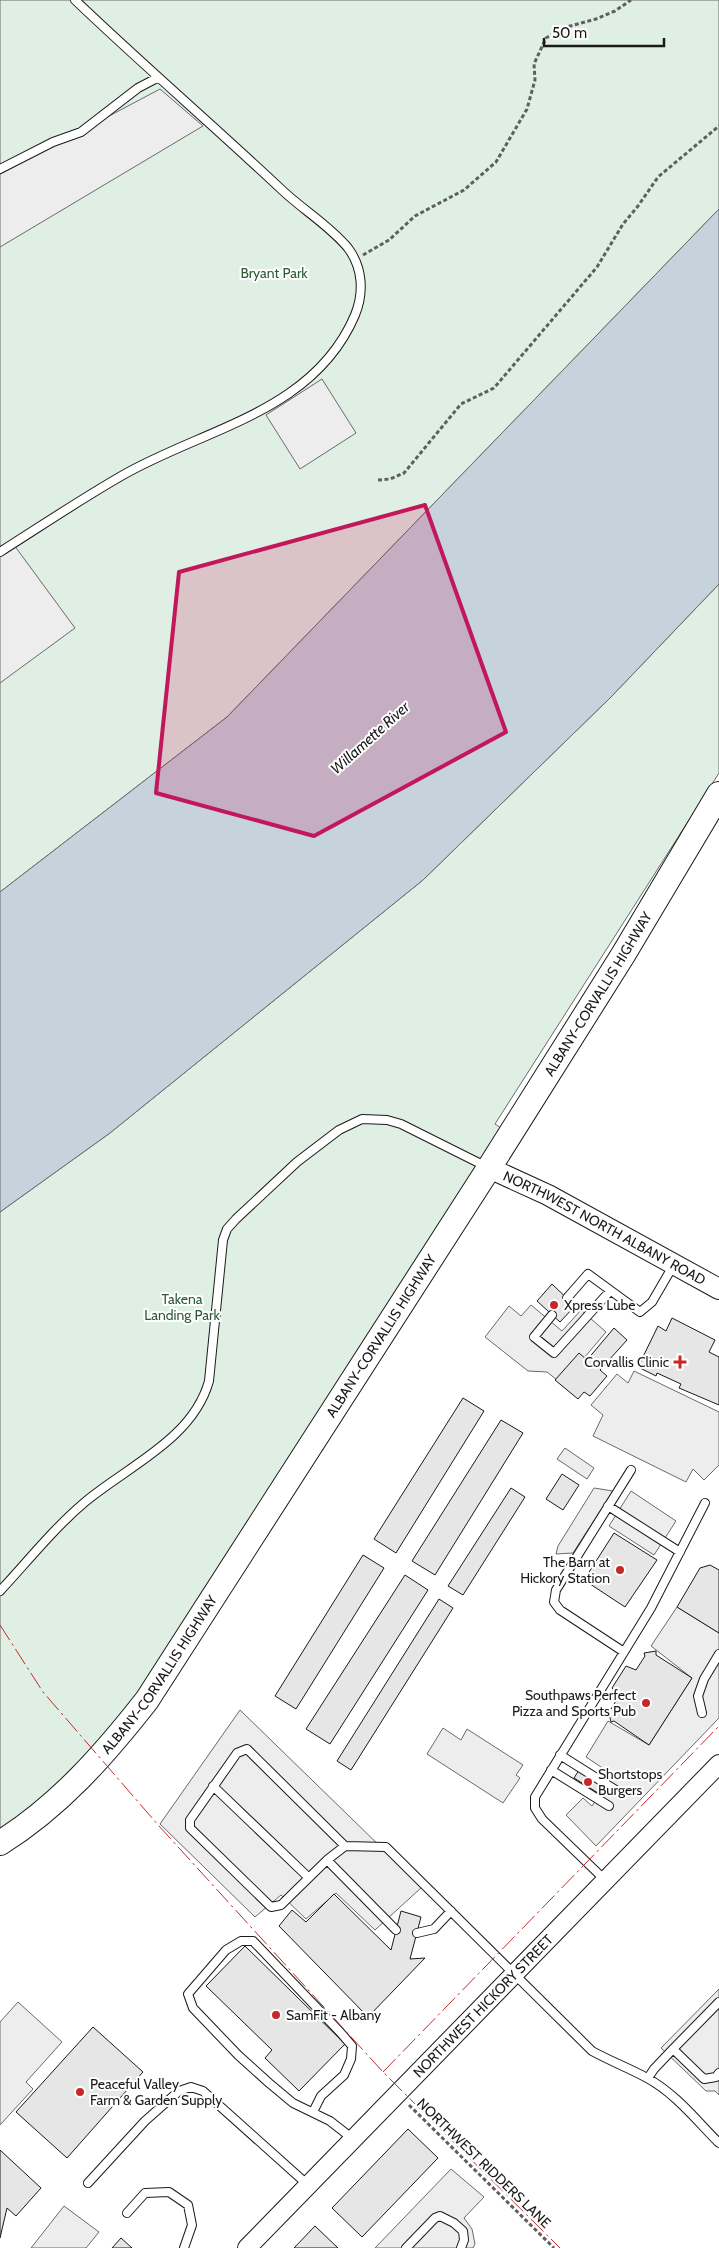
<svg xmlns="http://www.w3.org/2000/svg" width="719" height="2248" font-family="Cabin,sans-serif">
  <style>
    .green { fill: #e0efe3; stroke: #6a6a6a }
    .parking { fill: #ededed; stroke: #6a6a6a }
    .water { fill: #c6d2dc; stroke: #6a6a6a }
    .building { fill: #e6e6e6; stroke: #1a1a1a }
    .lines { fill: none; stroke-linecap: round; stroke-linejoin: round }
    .service-casing { stroke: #1a1a1a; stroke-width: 10 }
    .tertiary-casing { stroke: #1a1a1a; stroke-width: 20 }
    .secondary-casing { stroke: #1a1a1a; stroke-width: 22 }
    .trunk-casing { stroke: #1a1a1a; stroke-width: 26 }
    .path { stroke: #5f5f5f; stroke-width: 3; stroke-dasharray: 4 2.5; stroke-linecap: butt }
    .service { stroke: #fff; stroke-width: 8 }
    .tertiary { stroke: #fff; stroke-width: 18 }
    .secondary { stroke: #fff; stroke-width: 20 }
    .trunk { stroke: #fff; stroke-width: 24 }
    .power { stroke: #c62828; stroke-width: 1; stroke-dasharray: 18 4 2.5 4; stroke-linecap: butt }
    .marked { fill: #c2185b; fill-opacity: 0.2; stroke: #c2185b; stroke-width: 4; stroke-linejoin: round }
    .poi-dot { fill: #c62828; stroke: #fff; stroke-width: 2 }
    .labels { text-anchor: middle; stroke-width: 4; stroke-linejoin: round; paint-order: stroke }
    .park-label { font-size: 14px; fill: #2b5a34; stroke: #fff }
    .street-label { font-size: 14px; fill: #1a1a1a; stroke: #fff }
    .poi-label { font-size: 14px; fill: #1a1a1a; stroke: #fff; text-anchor: start }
    .water-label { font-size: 15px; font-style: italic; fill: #1a1a1a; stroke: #fff }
  </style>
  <rect width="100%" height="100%" fill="#fff"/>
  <!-- green -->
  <path class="green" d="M0 0H719V209L227 717 0 892Z
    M719 584V773L495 1124 510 1134 147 1700 0 1840V1212L110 1133 423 880 611 697Z"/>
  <!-- parking -->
  <path class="parking" d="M160 89 203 126 0 247V174Z
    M322 379 356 433 300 469 266 415Z
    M14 545 75 628 0 683V555Z
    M531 1305 562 1331 581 1310 606 1332 562 1384 547 1372 528 1371 485 1337 509 1306 521 1316Z
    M634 1371 719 1412V1465L704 1480 693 1469 686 1482 593 1436 603 1415 591 1405 617 1374 628 1383Z
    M565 1448 594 1468 587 1479 557 1459Z
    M594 1488 613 1491 573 1553 556 1554 558 1546Z
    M631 1491 676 1521 654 1555 609 1526Z
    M677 1607 719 1633V1718L596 1846 566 1815 583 1798 592 1806 613 1775 586 1757 608 1721 649 1745 692 1678 651 1646Z
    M240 1710 422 1887 375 1930 336 1893 306 1919 281 1895 255 1917 160 1824Z
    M443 1728 461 1740 467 1729 523 1765 516 1775 520 1778 503 1803 427 1754Z
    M719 1989V2095L715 2091H706L661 2048Z
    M18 2002 62 2042 26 2082 33 2089 0 2125V2022Z
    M451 2169 484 2197 464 2218 472 2229 475 2244 473 2248H375Z
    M64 2206 99 2232 86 2248H31Z"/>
  <!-- water -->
  <path class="water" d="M719 209V584L611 697 423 880 110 1133 0 1212V892L227 717Z"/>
  <!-- building -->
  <path class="building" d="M552 1284 575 1306 560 1322 537 1301Z
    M672 1318 715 1340 709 1352 719 1357V1405L679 1388 681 1384 657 1373 656 1376 638 1367 658 1326 666 1331Z
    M614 1328 627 1340 600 1370 607 1376 590 1396 584 1392 578 1399 555 1380 579 1353 587 1360Z
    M463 1398 484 1411 396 1553 374 1539Z
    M501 1420 523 1433 435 1575 412 1561Z
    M562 1474 579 1485 563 1510 546 1499Z
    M511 1488 525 1497 463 1595 448 1586Z
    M614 1533 657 1560 625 1607 584 1580Z
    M363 1555 384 1568 296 1709 275 1696Z
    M710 1565 719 1570V1633L677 1607 700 1568Z
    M405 1575 428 1590 330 1744 306 1729Z
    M439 1599 453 1608 351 1770 337 1761Z
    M656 1651V1655L692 1678 649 1745 614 1721 611 1722 608 1710 611 1709 619 1696 612 1688 626 1666 636 1670 645 1656 644 1653Z
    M579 1770 603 1786 598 1793 574 1778Z
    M334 1894 391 1950 401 1911 421 1917 410 1959 425 1958 368 2017 279 1926 292 1910 306 1922Z
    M245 1946 345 2044 299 2091 265 2058 272 2050 206 1986Z
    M93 2027 143 2072 67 2158 16 2112Z
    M408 2129 438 2158 362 2237 332 2208Z
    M0 2150 41 2188 16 2216 7 2208 0 2238Z
    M315 2226 338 2248H294Z
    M121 2238 132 2248H112Z"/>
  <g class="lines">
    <!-- service casing -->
    <g class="service-casing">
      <path id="service" d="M0 169 53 142 81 132 138 88 157 78
        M0 552C41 526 81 499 123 475 205 428 314 412 355 315 364 293 363 268 348 248 330 226 303 210 282 190 214 126 143 65 75 0
        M567 1298 588 1274 640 1312 652 1302 673 1266
        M552 1315 534 1337 554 1353 610 1291
        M608 1506 680 1552
        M0 1591C28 1561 54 1528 85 1502 128 1466 193 1439 209 1381L223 1240 227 1229 236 1219 297 1162 339 1130 362 1119 387 1120 401 1124 487 1167
        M624 1652 560 1610 554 1602 556 1590 631 1470
        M702 1713 698 1696 704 1679 719 1654
        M560 1755 622 1794
        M551 1770 609 1806
        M213 1786 308 1877
        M327 1860 345 1846
        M605 1880 542 1819 535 1808V1797L651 1608 705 1503
        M396 1930 327 1860 281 1905 271 1907 190 1828V1820L237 1753 247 1749 345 1846 386 1847 592 2051C610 2061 629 2068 647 2078 675 2093 697 2121 719 2143
        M417 1933 434 1929 451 1911
        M673 2049 719 2002
        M648 2078 654 2069 673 2049 704 2079 716 2077 719 2073
        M313 2112 321 2096 344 2075 351 2059 352 2046 340 2032 253 1941H241L226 1950 188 1994 193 2008 238 2055 269 2083 293 2103 330 2121 353 2139
        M88 2183 145 2121 179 2091 191 2087 203 2091 308 2185
        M127 2213 145 2193 169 2192 188 2205 192 2225 184 2248
        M406 2248 435 2218 440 2216 454 2223 463 2231 464 2240 461 2248"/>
    </g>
    <!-- tertiary casing -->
    <g class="tertiary-casing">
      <g id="tertiary">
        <path id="s1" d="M247 2248 719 1764"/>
      </g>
    </g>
    <!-- secondary casing -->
    <g class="secondary-casing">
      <g id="secondary">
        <path id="s2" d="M489 1168 548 1195 719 1289"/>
      </g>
    </g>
    <!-- trunk casing -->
    <g class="trunk-casing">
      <g id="trunk">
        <path id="s3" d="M0 1843C59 1806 104 1755 147 1700L489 1168 623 955 719 794"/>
      </g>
    </g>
    <!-- path -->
    <path class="path" d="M363 255 389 240 415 216 464 190 496 162 527 109 535 80 534 64 546 38 563 28 596 19 615 11 631 0
      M378 480 390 479 404 473 461 404 494 388 597 267 623 224 638 206 658 177 719 126
      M409 2105 554 2248"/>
    <!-- service -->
    <use href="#service" class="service"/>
    <!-- tertiary -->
    <use href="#tertiary" class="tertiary"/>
    <!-- secondary -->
    <use href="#secondary" class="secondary"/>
    <!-- trunk -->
    <use href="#trunk" class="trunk"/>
    <!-- power -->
    <path class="power" d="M0 1625 43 1692 159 1826 383 2072 560 2248
      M383 2072 719 1726"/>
  </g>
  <!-- marked area -->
  <path class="marked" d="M425 505 506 732 314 836 156 793 179 572Z"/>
  <!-- markers -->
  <g class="poi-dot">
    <circle cx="554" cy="1305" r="5"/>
    <path d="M677.5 1354.5h5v5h5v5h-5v5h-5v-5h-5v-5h5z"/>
    <circle cx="620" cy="1570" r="5"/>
    <circle cx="646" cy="1703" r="5"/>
    <circle cx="588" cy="1782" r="5"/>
    <circle cx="276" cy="2015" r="5"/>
    <circle cx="80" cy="2092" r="5"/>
  </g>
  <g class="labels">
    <!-- park labels -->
    <g class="park-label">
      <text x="274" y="278">Bryant Park</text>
      <text x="182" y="1304">Takena<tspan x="182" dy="16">Landing Park</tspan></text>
    </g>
    <!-- street labels -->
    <g class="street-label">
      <text dy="5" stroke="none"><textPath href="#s3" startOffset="1044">ALBANY-CORVALLIS HIGHWAY</textPath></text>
      <text dy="5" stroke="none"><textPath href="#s2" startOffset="130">NORTHWEST NORTH ALBANY ROAD</textPath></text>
      <text dy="5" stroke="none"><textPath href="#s3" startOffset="639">ALBANY-CORVALLIS HIGHWAY</textPath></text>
      <text dy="5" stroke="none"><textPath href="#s3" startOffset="234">ALBANY-CORVALLIS HIGHWAY</textPath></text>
      <text dy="5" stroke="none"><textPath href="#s1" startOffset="338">NORTHWEST HICKORY STREET</textPath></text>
      <text transform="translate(484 2163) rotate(44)" y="5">NORTHWEST RIDDERS LANE</text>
    </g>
    <!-- poi labels -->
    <g class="poi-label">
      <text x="564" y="1310">Xpress Lube</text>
      <text x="669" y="1367" text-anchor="end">Corvallis Clinic</text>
      <text x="610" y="1567" text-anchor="end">The Barn at<tspan x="610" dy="16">Hickory Station</tspan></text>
      <text x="636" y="1700" text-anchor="end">Southpaws Perfect<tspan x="636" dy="16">Pizza and Sports Pub</tspan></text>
      <text x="598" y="1779">Shortstops<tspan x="598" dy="16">Burgers</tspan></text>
      <text x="286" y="2020">SamFit - Albany</text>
      <text x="90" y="2089">Peaceful Valley<tspan x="90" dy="16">Farm &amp; Garden Supply</tspan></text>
    </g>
    <!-- water labels -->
    <g class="water-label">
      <text transform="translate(370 738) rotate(-42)" y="5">Willamette River</text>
    </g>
  </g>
  <!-- scale -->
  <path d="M544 38v8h120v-8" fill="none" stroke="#1a1a1a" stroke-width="2.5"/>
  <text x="552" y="38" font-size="15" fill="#1a1a1a" stroke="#ffffff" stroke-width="4" paint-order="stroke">50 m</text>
</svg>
